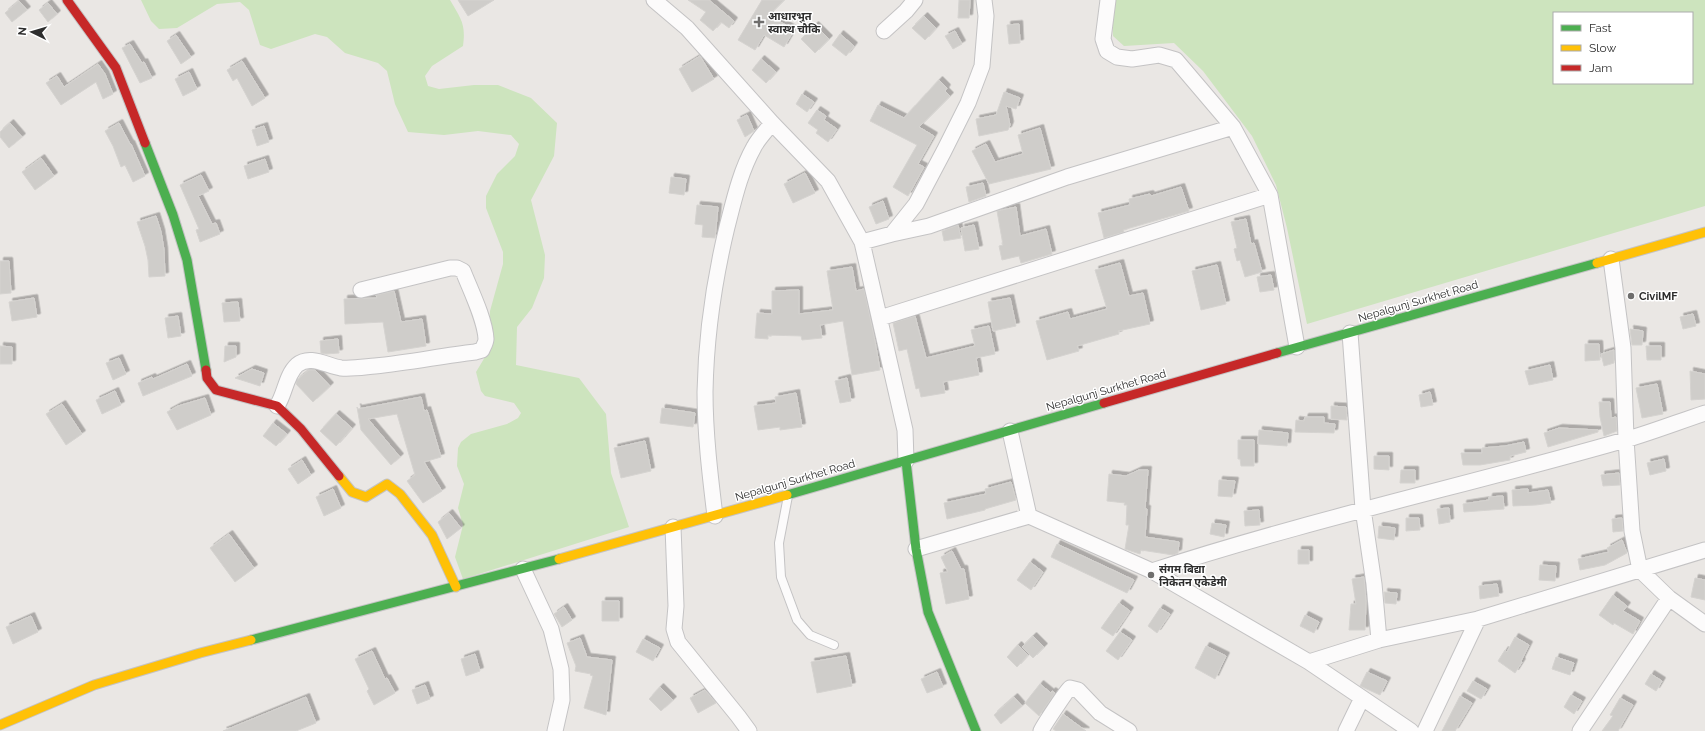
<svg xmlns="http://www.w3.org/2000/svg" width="1705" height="731" font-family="Raleway,'Noto Sans Devanagari',sans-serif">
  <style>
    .green { fill: #cde4be; fill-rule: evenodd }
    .building { fill: #cfcdca; stroke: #d5d3d0; filter: url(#shadow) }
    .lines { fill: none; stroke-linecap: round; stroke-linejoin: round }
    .lane-casing { stroke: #c4c3c4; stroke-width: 10 }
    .street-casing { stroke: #c4c3c4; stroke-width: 17 }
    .fast-casing { stroke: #c4c3c4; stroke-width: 11 }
    .slow-casing { stroke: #c4c3c4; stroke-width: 11 }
    .jam-casing { stroke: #c4c3c4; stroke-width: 11 }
    .lane { stroke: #fcfbfb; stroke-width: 8 }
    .street { stroke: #fcfbfb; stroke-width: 15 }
    .fast { stroke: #4caf50; stroke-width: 9 }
    .slow { stroke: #ffc107; stroke-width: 9 }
    .jam { stroke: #c62828; stroke-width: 9 }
    .poi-dot { fill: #6f6e6d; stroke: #fff; stroke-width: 1.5 }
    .labels { text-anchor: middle; stroke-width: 3; stroke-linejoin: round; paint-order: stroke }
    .poi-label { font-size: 11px; font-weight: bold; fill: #2d2d2d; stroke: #fff; text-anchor: start }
    .street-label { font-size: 11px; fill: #2d2d2d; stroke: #fff }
  </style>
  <defs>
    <filter id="shadow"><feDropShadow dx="3.5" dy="-3.5" stdDeviation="0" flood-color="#0004"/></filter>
  </defs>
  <rect width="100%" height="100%" fill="#eae7e4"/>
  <!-- green -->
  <path class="green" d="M141 0H450C461 19 466 24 463 46L432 66 425 76 428 86 439 89 474 85H498L531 98 557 123 554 156 531 200 545 255 544 278 532 308 517 327 516 365 579 378 606 414 611 473 629 527 463 579 455 557 463 525 458 508 464 484 457 466 458 448 461 442 471 434 507 424 518 418 521 413 514 403 485 396 481 391 476 372 491 347 489 328 490 311 503 264V252L486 208V196L497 174 515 156 519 144 511 135 478 131 444 135 408 132 395 104 387 71 378 63 345 53 327 37 315 34 271 49 260 45 249 10 240 2 217 4 177 28 159 29 151 21Z
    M1114 0H1705V206L1307 324 1287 228 1276 185 1252 136 1203 71 1174 43 1124 46 1113 36 1112 17ZM1554 13H1692V83H1554Z"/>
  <!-- building -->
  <path class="building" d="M458 0H494L468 16Z
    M688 0H709L734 21 729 28 721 22 713 31 700 20 706 12Z
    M762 0H784L769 15 794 30 784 47 764 35 755 50 738 40Z
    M959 0H970L969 18H958Z
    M19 1 27 10 12 22 5 13Z
    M48 3 57 14 48 22 39 10Z
    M924 16 936 28 925 40 912 28Z
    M1019 24 1020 43 1009 44 1007 25Z
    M815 25 829 39 815 53 801 39Z
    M955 31 962 44 953 49 945 36Z
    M840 34 854 46 846 56 832 45Z
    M176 35 191 57 181 64 167 41Z
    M130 44 142 63 144 62 152 78 140 83 122 48Z
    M700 56 714 79 692 92 679 69Z
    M761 59 776 72 766 83 752 70Z
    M242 61 265 98 252 106 237 78 233 81 227 70Z
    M98 64 105 74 113 94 103 99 96 82 61 105 46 83 57 76 64 87Z
    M189 72 197 89 183 96 175 79Z
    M939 80 947 88 945 91 950 96 919 127 934 136 918 164 924 167 908 196 893 187 917 145 870 121 878 105 904 118Z
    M1004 92 1020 98 1016 109 1006 106 1010 125 1008 130 979 136 976 119 996 115Z
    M802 94 814 102 807 112 796 104Z
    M817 110 826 116 824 120 837 129 828 142 816 133 818 130 808 123Z
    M747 115 754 131 745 137 737 120Z
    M10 123 22 137 9 148 0 137V132Z
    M119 123 130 144H131L145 176 133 182 125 165 121 167 113 146 105 131Z
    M264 126 269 142 257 146 252 130Z
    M1040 128 1051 169 989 184 972 151 986 144 995 162 1023 154 1018 135Z
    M41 158 54 176 35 190 22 172Z
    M265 159 269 172 248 179 244 166Z
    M805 173 815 193 793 203 784 184Z
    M201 175 209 191 198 196 212 224 216 223 220 234 200 242 196 230 199 229 180 185Z
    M671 177 686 179 684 195 669 193Z
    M983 183 986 196 969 202 966 187Z
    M1181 187 1189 211 1123 230 1124 232 1104 238 1098 213 1130 205 1129 199 1150 194 1151 196Z
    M883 201 889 219 876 224 869 207Z
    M697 205 718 207 715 238 702 237 703 225 695 224Z
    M1016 207 1020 236 1046 229 1052 254 1021 263 1019 256 1002 260 999 246 1003 245 997 211Z
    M156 216 161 232 164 250 165 276 149 277 148 260 145 246 137 222Z
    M1246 219 1251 244 1254 243 1262 272 1245 277 1240 260 1237 261 1234 249 1237 248 1231 222Z
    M958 225 961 238 944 241 942 231Z
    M974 225 979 249 965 251 961 228Z
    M0 261H9L11 293 0 294Z
    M1120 263 1129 296 1143 293 1150 324 1118 331 1119 334 1077 346 1079 351 1047 360 1036 321 1068 312 1070 319 1107 309 1095 270Z
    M1217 265 1226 304 1201 310 1192 271Z
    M852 267 856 291 864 289 875 341 880 370 852 375 843 321 820 325 822 338 802 340 801 336 768 335V339L755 338 757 313 772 314V291L799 290V314L833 310 827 271Z
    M1271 275 1274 290 1260 292 1257 277Z
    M394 291 401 322 422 319 426 346 388 352 383 322 345 324 344 299 377 298 376 295Z
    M34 298 37 317 12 321 9 302Z
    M1010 298 1016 326 993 331 988 302Z
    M238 302 240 321 224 322 222 303Z
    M1693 314 1696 326 1683 329 1680 317Z
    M178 316 181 336 168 338 165 318Z
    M915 316 926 358 975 346 971 330 989 326 995 354 976 358 979 375 943 382 945 393 921 397 919 388 916 389 907 349 899 351 893 323Z
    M1630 329 1643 331 1642 345H1632Z
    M338 339 339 353 326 354 321 353 320 341Z
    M1585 344H1599L1600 360 1585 361Z
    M0 346 12 347V364H0Z
    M225 346H236V357L224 362Z
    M1646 346H1661V360H1647Z
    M1614 350V363L1604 366 1601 354Z
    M119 358 126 374 113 380 106 363Z
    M187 364 192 376 143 396 138 383 152 377 153 379Z
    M1550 365 1553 380 1529 385 1525 371Z
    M252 369 264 373 260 386 235 378Z
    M309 370H315L330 386 313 402 296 384 297 380Z
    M1690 371 1705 374V399L1691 400Z
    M847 378 851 401 840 403 835 381Z
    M1657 384 1663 414 1642 418 1636 388Z
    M115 391 121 405 102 414 96 400Z
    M1430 392 1433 405 1421 407 1419 395Z
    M796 393 802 427 780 430V427L758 430 754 406 776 403 775 397Z
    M421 397 424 411 427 410 441 457 424 462 442 491 423 503 407 481 415 475 397 414 368 419 400 457 391 465 361 430 357 407 358 409Z
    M205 398 211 415 177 430 167 412 178 406Z
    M1599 402H1610L1611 418 1616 417 1617 431 1604 436 1600 417Z
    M62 404 82 434 66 445 46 414Z
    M1331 406 1346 407 1347 420 1331 419Z
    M662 408 695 413 693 427 660 423Z
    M336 414 352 428 336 446 320 431Z
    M1305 417H1324V423L1335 424 1334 433 1295 432 1296 420 1304 421Z
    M273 423 287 434 276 446 263 436Z
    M1559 428 1598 430V432L1548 447 1544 433Z
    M1259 430 1288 433 1287 446 1258 444Z
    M1238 440H1254V466H1241L1240 459H1238Z
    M645 441 651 471 621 478 614 448Z
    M1524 442 1526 452 1510 456V460L1480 465H1463L1461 453H1482V448L1505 446Z
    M1374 456H1389V470L1374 469Z
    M1664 459 1666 471 1650 475 1647 463Z
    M302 460 311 475 298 484 288 469Z
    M1139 470H1148L1145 509H1147L1145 537 1179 542 1178 553 1173 555 1141 550 1140 554 1125 549 1129 525H1126L1127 505H1124L1125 503 1107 501 1109 474 1126 476Z
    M1401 470H1415V483H1400Z
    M1619 473 1620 485 1603 486 1601 475Z
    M1219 480 1235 481 1232 497 1218 496Z
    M1011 482 1016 500 985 509V510L947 519 944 503 986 494 985 489Z
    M333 489 341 508 324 516 316 497Z
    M1528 489V493L1548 490 1551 503 1536 505 1513 506 1512 490Z
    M1503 496 1504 509 1464 512 1463 504 1489 500V497Z
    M1449 508 1450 522 1439 524 1437 509Z
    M1259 510 1260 525 1245 526 1244 511Z
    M449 513 461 528 447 539 438 522Z
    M1406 518H1419L1420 530 1406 531Z
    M1622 518 1623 531 1613 532 1612 519Z
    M1212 523 1226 525 1224 537 1210 534Z
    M1379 526 1395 528 1394 540 1378 538Z
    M229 534 254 568 235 582 210 548Z
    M1622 540 1627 553 1605 565 1580 570 1578 559 1609 552 1607 548Z
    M1057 544 1134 580 1127 593 1051 557Z
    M1298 550H1309V564H1298Z
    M952 551 961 569H964L969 599 946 604 940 573 948 572 941 557Z
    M1030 562 1043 572 1031 590 1017 580Z
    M1540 565 1556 566 1555 581 1539 580Z
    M1364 577 1366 601 1365 630H1349L1351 604H1356L1352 579Z
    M1695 578 1705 580V600L1691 597Z
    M1497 584 1499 596 1480 599 1479 586Z
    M1384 592 1397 593 1396 604 1385 603Z
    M1613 595 1627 606 1623 611 1640 621 1633 634 1614 623 1613 625 1599 615Z
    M602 601H619V621H602Z
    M1119 603 1130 611 1113 636 1101 628Z
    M564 607 572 620 562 627 554 614Z
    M1160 608 1170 614 1157 633 1148 626Z
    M1305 615 1319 622 1314 633 1300 626Z
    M31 616 38 632 13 644 6 627Z
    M1120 632 1132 640 1118 660 1106 651Z
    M1033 636 1044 647 1033 658 1022 647Z
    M1515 637 1529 645 1521 661 1522 662 1515 673 1498 661 1505 650 1507 652Z
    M580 638 587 657 612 660 606 715 584 708 593 676 590 675 591 674 575 671 576 666 567 643Z
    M643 639 660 648 653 661 636 652Z
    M1018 645 1028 655 1017 667 1007 657Z
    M1206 646 1226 656 1215 679 1195 668Z
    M372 651 385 679 387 678 395 693 374 705 367 691 369 689 355 659Z
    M475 654 480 671 466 676 461 659Z
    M846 656 852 686 817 693 811 662Z
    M1556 657 1574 663 1570 675 1552 669Z
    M937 672 943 687 927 693 921 679Z
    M1367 672 1387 681 1380 695 1360 686Z
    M1651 674 1662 681 1656 691 1645 684Z
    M1473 681 1487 689 1481 699 1467 691Z
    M1040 684 1051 693 1052 691 1055 693 1039 716 1025 703Z
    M425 685 430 699 417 704 412 690Z
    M660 687 673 700 661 711 649 699Z
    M705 690 716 703 698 713 690 698Z
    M1571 695 1582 701 1574 714 1564 707Z
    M1460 696 1472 703 1455 731H1442Z
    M306 697 316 723 296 731H223Z
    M1014 697 1022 706 1001 724 994 715Z
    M1620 698 1633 705 1618 731H1602L1613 716 1610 715Z
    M1063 714 1086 731H1056L1053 729Z"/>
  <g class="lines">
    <!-- lane casing -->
    <g class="lane-casing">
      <path id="lane" d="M788 496 779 543 781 577 797 620 810 635 834 645"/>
    </g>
    <!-- street casing -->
    <g class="street-casing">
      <path id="street" d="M654 0 687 28 772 123 828 181 862 242 905 430 906 461
        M1108 0 1103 39 1107 51 1117 57 1132 59 1159 55 1176 60 1233 127 1270 195
        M884 31 906 11 915 0
        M892 234 929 226 1067 177 1233 127
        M862 242 892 234 916 204 944 151 968 103 982 66 986 16 984 0
        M1611 259 1623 348 1626 439 1632 531 1640 570 1669 598 1705 624
        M880 318 1270 195 1297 347
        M1350 333 1363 509 1374 584 1379 640
        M277 406C285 394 286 375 297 365 310 354 327 366 341 368 352 369 364 367 375 366 408 363 441 356 475 352L482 350C483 347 486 343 486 339 485 319 470 289 463 271L457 268H450L361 290
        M1010 431 1029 516 1152 571 1309 662 1411 731
        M715 516C710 475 705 433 705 392 706 336 714 281 727 227 734 200 740 172 754 147 758 139 766 131 772 123
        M673 527 676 606 674 629 678 642 738 716 749 731
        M916 549 1029 516
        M523 569 551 629 561 669 562 700 555 731
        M1152 571C1308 520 1468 485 1625 440 1652 432 1678 422 1705 413
        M1309 662 1379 640 1478 619 1705 550
        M1041 731C1043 726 1067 690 1070 688L1078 690 1100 713 1129 731
        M1346 731 1362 698
        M1425 731 1478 619
        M1580 731 1669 598"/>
    </g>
    <!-- fast casing -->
    <g class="fast-casing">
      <path id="fast" d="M145 143 173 215 187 260 206 370
        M1277 353 1597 263
        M906 461 916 549 928 612 976 731
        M787 495 1104 403
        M251 640 559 559"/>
    </g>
    <!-- slow casing -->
    <g class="slow-casing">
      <path id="slow" d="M1597 263 1705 232
        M339 476 352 492 366 497 387 484 400 494 432 535 456 587
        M559 559 787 495
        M0 725 94 685 200 653 251 640"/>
    </g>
    <!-- jam casing -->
    <g class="jam-casing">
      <path id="jam" d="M67 0 116 68 145 143
        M206 370 207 378 216 390 277 406 301 429 339 476
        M1104 403 1277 353"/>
    </g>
    <!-- lane -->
    <use href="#lane" class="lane"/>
    <!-- street -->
    <use href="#street" class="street"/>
    <!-- fast -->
    <use href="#fast" class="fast"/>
    <!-- slow -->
    <use href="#slow" class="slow"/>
    <!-- jam -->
    <use href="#jam" class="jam"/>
  </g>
  <!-- markers -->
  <g class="poi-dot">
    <path d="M757 16h4v4h4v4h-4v4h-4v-4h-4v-4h4z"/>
    <circle cx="1631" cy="296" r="4"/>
    <circle cx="1151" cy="575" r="4"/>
  </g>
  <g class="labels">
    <!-- poi labels -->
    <g class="poi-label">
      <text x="768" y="20">आधारभुत<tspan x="768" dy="13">स्वास्थ चौकि</tspan></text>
      <text x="1639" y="300">CivilMF</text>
      <text x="1159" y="573">संगम बिद्या<tspan x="1159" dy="13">निकेतन एकेडेमी</tspan></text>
    </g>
    <!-- street labels -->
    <g class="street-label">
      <text transform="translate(1418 301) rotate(-16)" y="4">Nepalgunj Surkhet Road</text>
      <text transform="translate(1106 390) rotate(-16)" y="4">Nepalgunj Surkhet Road</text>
      <text transform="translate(795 480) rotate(-16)" y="4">Nepalgunj Surkhet Road</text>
    </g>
  </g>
  <!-- legend -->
  <rect x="1553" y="12" width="140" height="72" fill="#ffffff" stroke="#ababab"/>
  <rect x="1561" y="25" width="20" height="6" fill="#4caf50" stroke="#ababab"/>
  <text x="1589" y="32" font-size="12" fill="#2d2d2d">Fast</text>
  <rect x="1561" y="45" width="20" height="6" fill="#ffc107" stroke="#ababab"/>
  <text x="1589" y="52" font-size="12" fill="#2d2d2d">Slow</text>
  <rect x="1561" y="65" width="20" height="6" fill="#c62828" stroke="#ababab"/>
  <text x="1589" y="72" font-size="12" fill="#2d2d2d">Jam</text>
  <!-- north arrow -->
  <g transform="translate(32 32) rotate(275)" stroke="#ffffff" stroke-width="3" paint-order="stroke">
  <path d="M0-3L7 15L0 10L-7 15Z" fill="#2d2d2d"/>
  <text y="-6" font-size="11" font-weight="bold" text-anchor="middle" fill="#2d2d2d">N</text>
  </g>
</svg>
